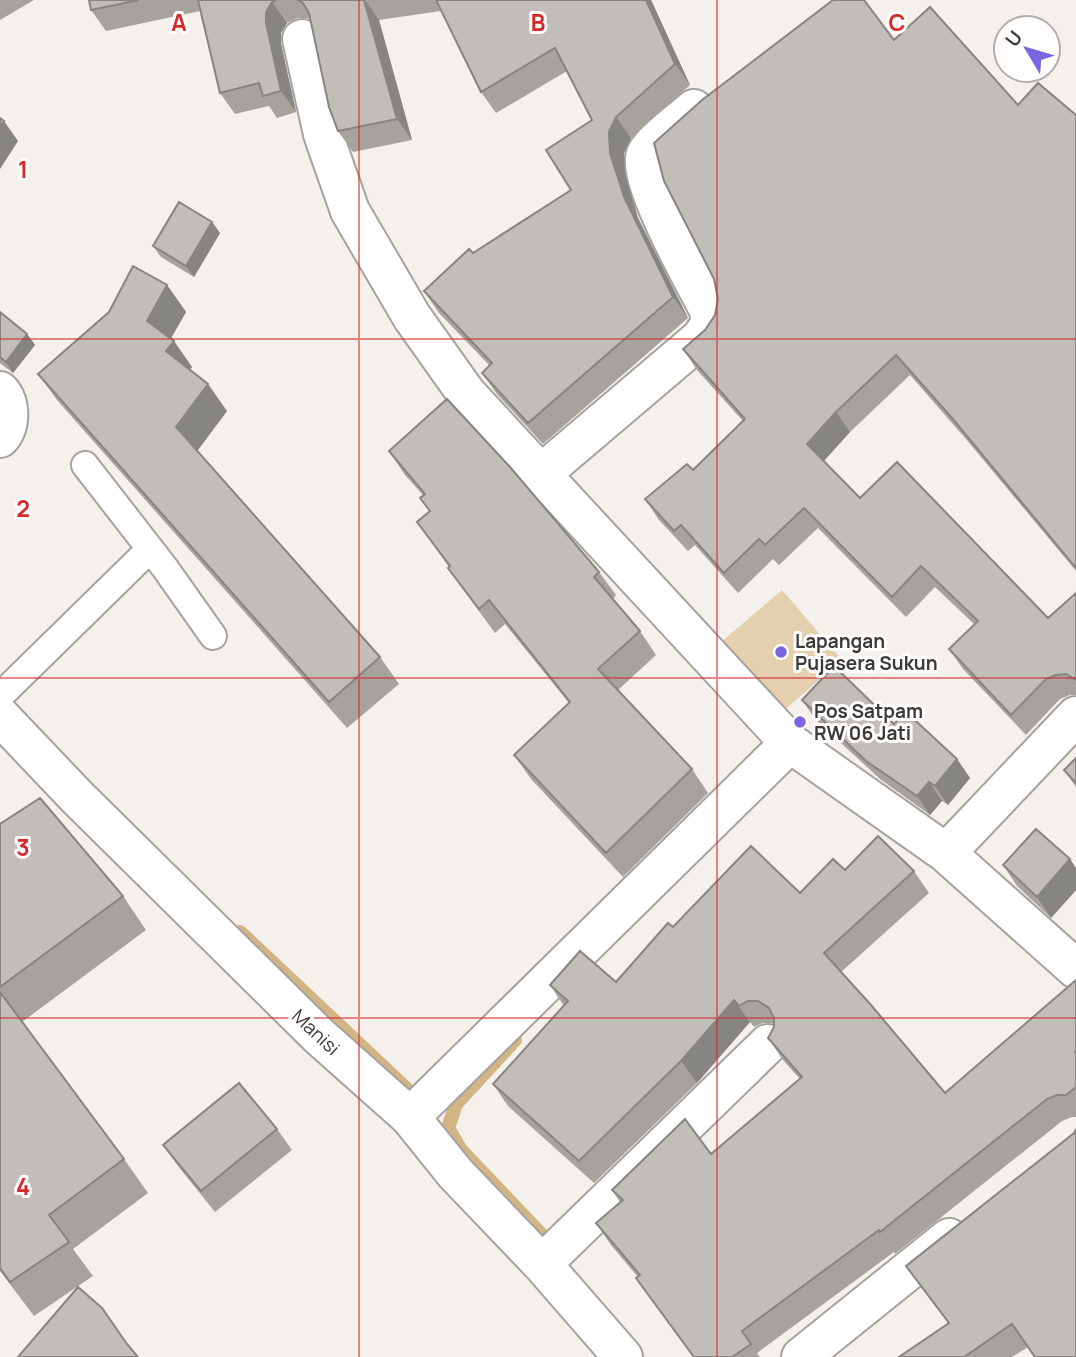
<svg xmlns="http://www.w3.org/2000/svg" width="1076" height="1357" font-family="Manrope,sans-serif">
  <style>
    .green { fill: #e4cfaf }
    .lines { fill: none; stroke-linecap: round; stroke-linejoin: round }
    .stream { stroke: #d3b484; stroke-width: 14 }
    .service-casing { stroke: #a6a39e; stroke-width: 30 }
    .minor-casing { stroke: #a6a39e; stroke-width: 42 }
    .service { stroke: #fff; stroke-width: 26 }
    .minor { stroke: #fff; stroke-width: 38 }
    .wall { fill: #a6a39f }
    .shaded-wall { fill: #878582 }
    .building { fill: #c1beb9; stroke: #878582; stroke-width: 2 }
    .grid { fill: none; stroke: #d62828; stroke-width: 2; stroke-opacity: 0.55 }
    .poi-dot { fill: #7b65e0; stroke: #fffefd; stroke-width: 2.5 }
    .labels { text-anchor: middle; stroke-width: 6; stroke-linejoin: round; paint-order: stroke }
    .poi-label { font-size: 19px; font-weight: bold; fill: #3b3a38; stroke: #fffefd; text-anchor: start }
    .street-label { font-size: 19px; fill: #3b3a38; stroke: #fffefd }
    .grid-label { font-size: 23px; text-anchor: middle; font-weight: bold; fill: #d62828; stroke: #fffefd; stroke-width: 6; stroke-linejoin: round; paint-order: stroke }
  </style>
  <rect width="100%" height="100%" fill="#f4f0eb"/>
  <!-- green -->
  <path class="green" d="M782 590 842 660 781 713 720 643Z"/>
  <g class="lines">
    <!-- stream -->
    <path class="stream" d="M240 932 409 1091
      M515 1040 456 1104 448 1128 461 1150 541 1234"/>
    <!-- service casing -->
    <g class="service-casing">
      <path id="service" d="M85 465 165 568 213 636
        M0 696 150 549"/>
    </g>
    <!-- minor casing -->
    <g class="minor-casing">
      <path id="minor" d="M302 39 323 134 350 211 412 317 466 393 790 743
        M0 391C11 403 11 426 0 438
        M541 474 701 338 711 323 709 310C696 285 635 177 646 154 653 140 682 120 694 109
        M0 716 77 797 319 1036 410 1117 455 1173 542 1264 623 1357
        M946 853 1076 716
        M410 1117 790 743 946 853 1076 969
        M542 1264 768 1044
        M801 1357 949 1238"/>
    </g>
    <!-- service -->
    <use href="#service" class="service"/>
    <!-- minor -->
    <use href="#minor" class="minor"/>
  </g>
  <!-- wall -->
  <path class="wall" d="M0 0H34L0 20Z
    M89 0H651L690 85 631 138 624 153 625 174 638 218 688 318 543 444 497 394 482 373 490 366 439 313 424 291 473 253 571 190 592 120 567 71 496 113 481 92 441 11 379 20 412 140 353 152 338 131 310 19 308 18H297L287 23 281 33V44L296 112 277 118 269 106 235 114 220 93 200 11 106 31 91 10Z
    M894 40 1018 105 1076 115V571L966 439 910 375 850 432 824 461 860 498 1048 618 1076 593V695H1070L1060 699 1026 735 963 669 949 649 974 624 935 587 906 617 818 528 779 565 773 559 738 593 695 545 688 551 659 520 645 499 693 470 743 421 697 370 683 349 705 330Z
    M212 222 220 233 194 277 161 257 153 246Z
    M167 285 186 312 171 338 192 367 190 370 227 411 197 451 380 657 399 684 347 728 57 400 38 374Z
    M0 312 27 334 35 345 13 373 0 363Z
    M389 451 599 572 616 595 613 599 640 631 656 655 618 690 692 769 708 793 623 877 531 779 514 755 569 703 505 624 495 633 465 592 448 568 449 567 417 522 429 511 420 498 423 495 405 475Z
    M802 700 894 724 957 759 970 778 948 805 942 801 930 815 880 779 815 719Z
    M1076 758V787L1064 770Z
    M0 824 123 896 146 930 22 1022 124 1159 148 1193 73 1249 93 1276 34 1316 0 1271Z
    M1003 865 1076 868V890L1051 918 1017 886Z
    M845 870 914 871 929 893 841 972 945 1093 1076 980V1117H1072L1062 1121 895 1254 894 1252 757 1353 760 1357H693L638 1277 611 1245 596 1223 620 1202 612 1190 711 1154 800 1079 783 1060 768 1038 774 1027V1023H763L754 1027 750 1022 697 1083 594 1183 508 1106 493 1084 564 1006 550 985 616 982 673 927 800 893Z
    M277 1129 292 1150 215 1212 178 1166 163 1145Z
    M1074 1133 1028 1347 1012 1357H899L948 1323 906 1266Z"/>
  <!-- shaded-wall -->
  <path class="shaded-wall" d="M365 0 379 20 412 140 397 119Z
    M646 0H651L690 85 675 64Z
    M272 2 287 23 281 33V44L296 112 281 91 266 23V12Z
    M616 117 631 138 624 153 625 174 638 218 688 318 673 297 624 197 610 153 609 132Z
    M4 121 18 141 0 169V126Z
    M212 222 220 233 194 277 186 266Z
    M167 285 186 312 166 347 147 321Z
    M27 334 35 345 13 373 6 362Z
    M174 341 192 367 184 378 166 351Z
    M208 384 227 411 195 454 176 427Z
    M836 412 850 432 821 464 807 444Z
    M957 759 970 778 948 805 935 786Z
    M929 782 942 801 930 815 917 796Z
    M1070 859 1076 868V890L1051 918 1037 897Z
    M734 1000 750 1022 697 1083 681 1061Z"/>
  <!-- building -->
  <path class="building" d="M89 0H139L91 10Z
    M198 0H276L272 2 266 12V23L281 91 263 96 259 83 220 93Z
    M298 0H364L397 119 338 131 329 107 309 13 303 3Z
    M436 0H646L675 64 616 117 609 132 610 153 624 197 673 297 528 423 482 373 492 363 424 291 469 249 473 253 571 190 546 150 592 120 555 48 481 92Z
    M833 0H864L894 40 930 7 1018 105 1038 83 1076 115V568L952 418 896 355 836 412 807 444 860 498 897 462 1048 618 1076 593V680L1066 674 1056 675 1046 679 1011 715 949 649 978 621 921 566 892 597 804 508 765 545 759 539 724 573 681 525 674 531 645 499 687 464 693 470 745 419 683 349 705 330 715 315 718 299 714 279 664 181 654 143 702 100Z
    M0 118 4 121 0 126Z
    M179 202 212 222 186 266 153 246Z
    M133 266 167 285 147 321 174 341 166 351 208 384 176 427 380 657 329 702 38 374 109 312Z
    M0 312 27 334 6 362 0 357Z
    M447 399 510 467 599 572 594 577 640 631 598 669 692 769 606 853 514 755 570 702 489 600 479 609 448 568 450 566 417 522 430 511 420 498 425 494 389 451Z
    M834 666 894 724 906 712 957 759 935 786 929 782 917 796 866 761 802 700Z
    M1076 758V783L1064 770Z
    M40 798 123 896 0 987V824Z
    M1036 829 1070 859 1037 897 1003 865Z
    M878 836 914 871 824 953 871 1005 945 1093 1076 980V1051L1075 1052 1076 1053V1087L1066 1095H1057L1047 1099 880 1232 879 1230 742 1331 751 1344 732 1357H694L636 1278 640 1275 596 1223 623 1200 612 1190 685 1119 711 1154 802 1077 768 1038 774 1027V1018L769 1008 758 1001H748L739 1006 734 1000 681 1061 579 1161 493 1084 568 1001 550 985 580 951 616 982 668 923 673 927 751 846 800 893 833 859 845 870Z
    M0 992 124 1159 49 1215 69 1242 10 1282 0 1268Z
    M239 1083 277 1129 201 1191 163 1145Z
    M1076 1129V1357H1035L1012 1324 964 1357H899L949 1323 906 1266 1074 1133Z
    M78 1287 102 1308 127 1344 138 1357H18Z"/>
  <!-- grid -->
  <path class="grid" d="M359 0V1357M717 0V1357M0 339H1076M0 678H1076M0 1018H1076"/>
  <!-- markers -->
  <g class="poi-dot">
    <circle cx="781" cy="652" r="7"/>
    <circle cx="800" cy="722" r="7"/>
  </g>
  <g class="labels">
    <!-- poi labels -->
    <g class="poi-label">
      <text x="795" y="648">Lapangan<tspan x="795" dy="22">Pujasera Sukun</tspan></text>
      <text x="814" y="718">Pos Satpam<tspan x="814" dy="22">RW 06 Jati</tspan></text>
    </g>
    <!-- street labels -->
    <g class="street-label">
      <text transform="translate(316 1032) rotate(43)" y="7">Manisi</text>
    </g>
  </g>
  <g class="grid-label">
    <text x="179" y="31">A</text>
    <text x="538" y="31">B</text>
    <text x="897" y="31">C</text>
    <text x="23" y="178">1</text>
    <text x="23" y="517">2</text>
    <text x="23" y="856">3</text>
    <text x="23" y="1195">4</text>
  </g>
  <!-- north arrow -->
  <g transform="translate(1027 49) rotate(308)"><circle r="33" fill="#fffefd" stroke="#b1b0ae" stroke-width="2"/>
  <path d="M0-5L12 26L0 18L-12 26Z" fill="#7b65e0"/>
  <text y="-10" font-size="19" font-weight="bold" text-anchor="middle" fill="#3b3a38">U</text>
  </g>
</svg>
